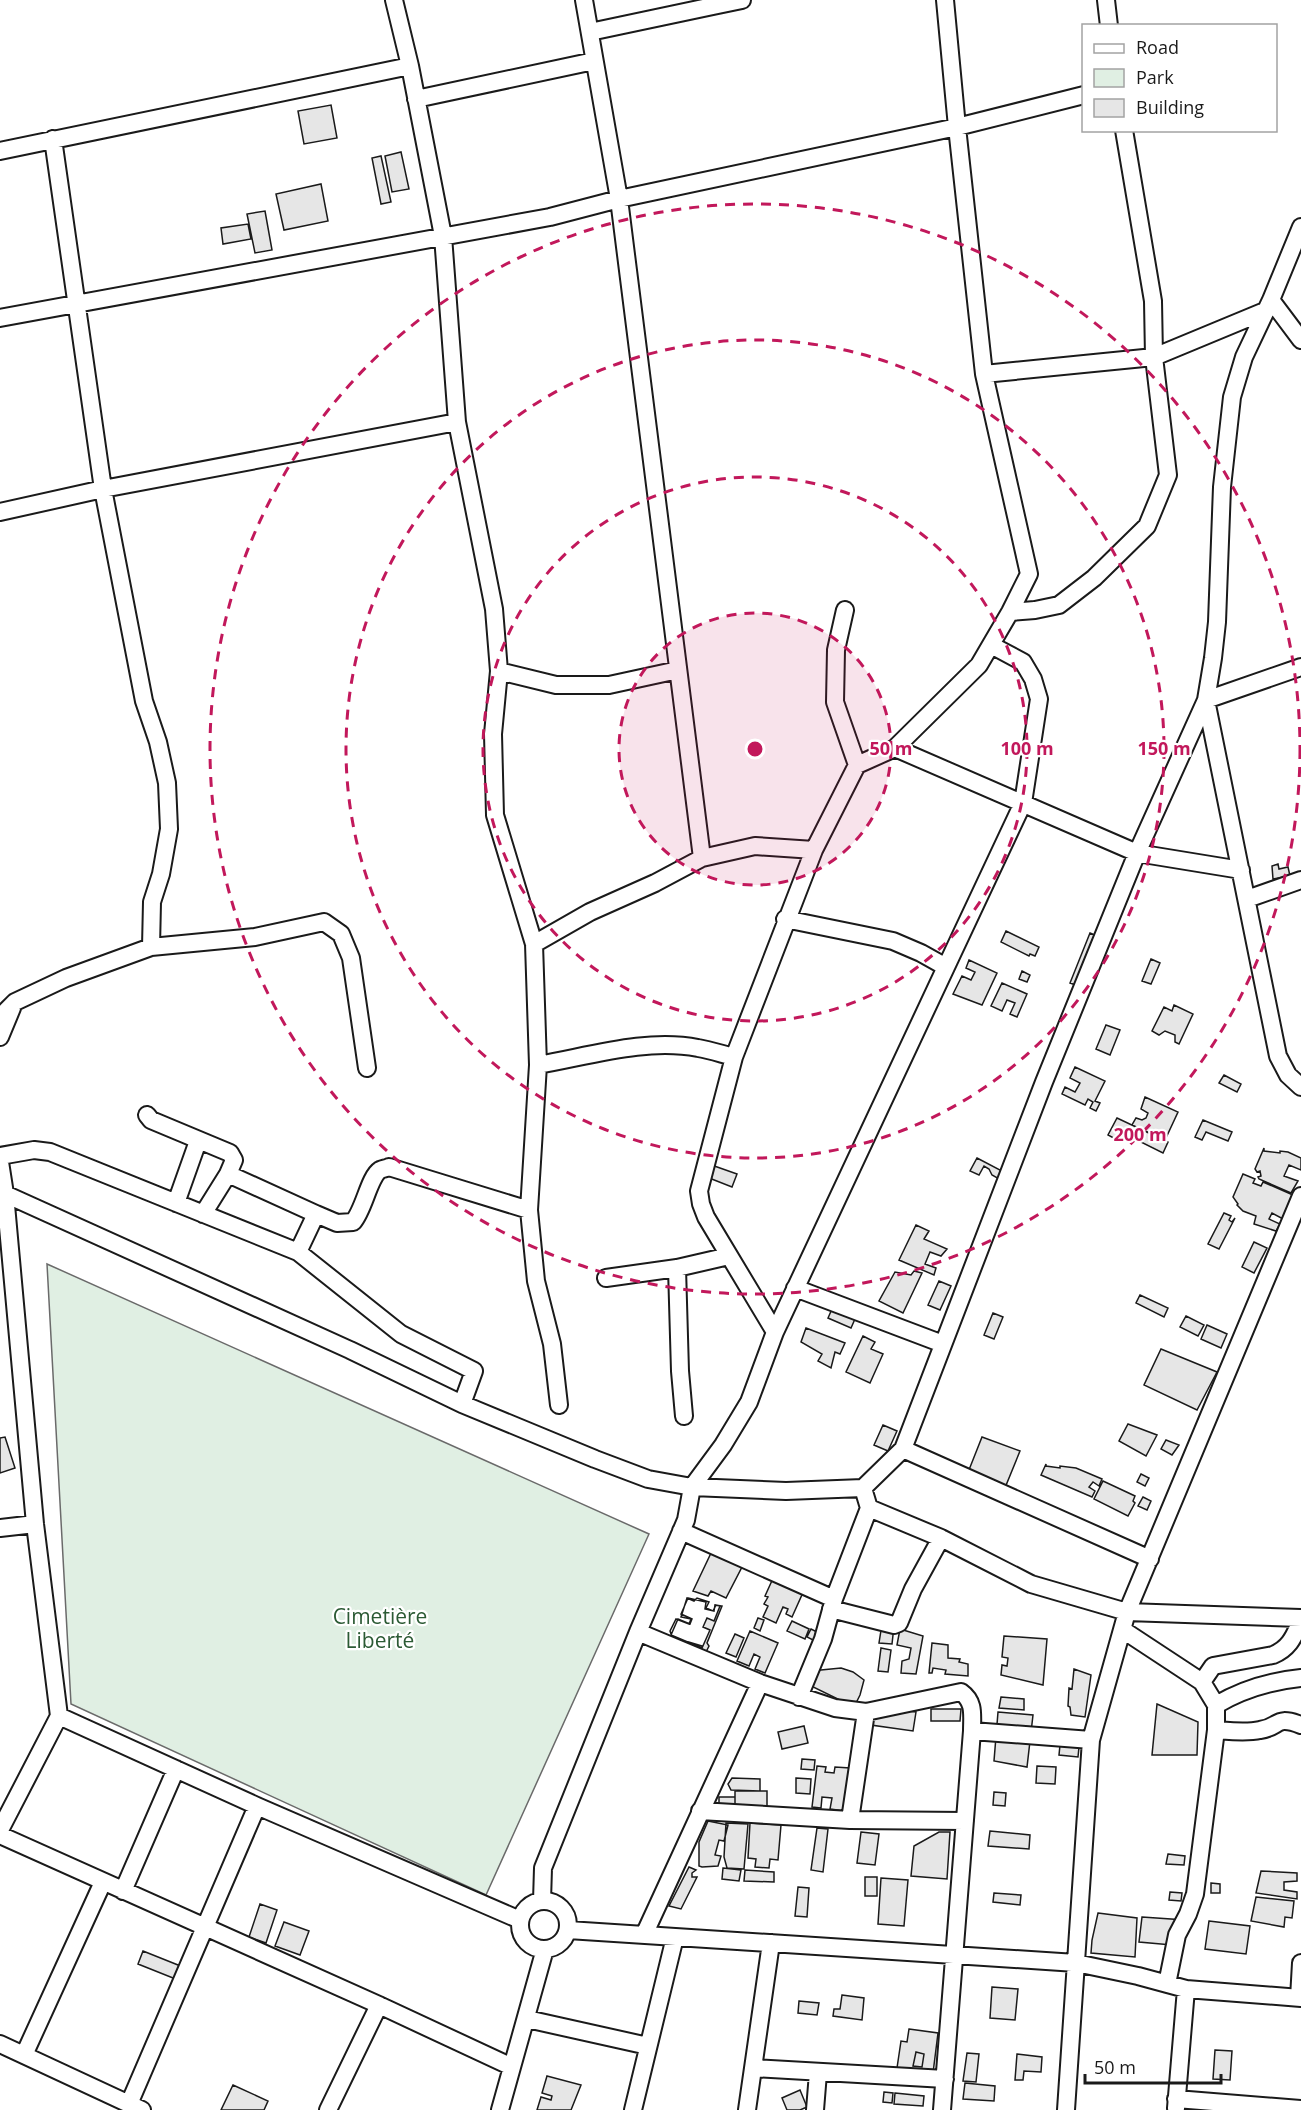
<svg xmlns="http://www.w3.org/2000/svg" width="1301" height="2110" font-family="'Open Sans',sans-serif">
  <style>
    .green { fill: #e0efe3; stroke: #6a6a6a; stroke-width: 1.5 }
    .building { fill: #e6e6e6; stroke: #1a1a1a; stroke-width: 1.5; fill-rule: evenodd }
    .lines { fill: none; stroke-linecap: round; stroke-linejoin: round }
    .minor-casing { stroke: #1a1a1a; stroke-width: 20 }
    .minor { stroke: #fff; stroke-width: 16 }
    .ring { fill: none; stroke: #c2185b; stroke-width: 3; stroke-dasharray: 10 8 }
    .labels { text-anchor: middle; stroke-width: 4.5; stroke-linejoin: round; paint-order: stroke }
    .park-label { font-size: 21px; fill: #2b5a34; stroke: #fff }
    .centre { fill: #c2185b; stroke: #fff; stroke-width: 3 }
    .ring-label { font-size: 18px; text-anchor: middle; font-weight: bold; fill: #c2185b; stroke: #fff; stroke-width: 4.5; stroke-linejoin: round; paint-order: stroke }
  </style>
  <rect width="100%" height="100%" fill="#fff"/>
  <!-- green -->
  <path class="green" d="M47 1264 649 1534 486 1895 71 1704Z"/>
  <!-- building -->
  <path class="building" d="M331 105 337 138 304 144 298 111Z
    M401 152 409 189 392 192 385 156Z
    M381 156 391 202 381 204 372 158Z
    M321 184 328 221 284 230 276 194Z
    M265 211 272 250 255 253 247 214Z
    M248 224 251 239 223 244 221 228Z
    M1278 864 1279 869 1288 867 1290 876 1273 879 1272 866Z
    M1006 931 1039 947 1035 956 1030 954 1029 956 1001 942Z
    M1090 933 1109 941 1090 990 1070 983Z
    M1151 959 1160 963 1151 984 1142 981Z
    M969 960 997 973 982 1005 953 994 962 976 971 980 975 972 966 968Z
    M1022 971 1030 975 1027 982 1019 979Z
    M1002 983 1027 994 1017 1017 1010 1014 1015 1003 1007 1000 1002 1011 991 1006Z
    M1174 1005 1193 1014 1179 1044 1175 1042V1035L1165 1031 1159 1035 1152 1031 1164 1007 1172 1011Z
    M1106 1025 1120 1030 1110 1055 1096 1049Z
    M1075 1067 1105 1081 1095 1101 1100 1103 1096 1111 1090 1108 1093 1102 1088 1099 1085 1105 1062 1094 1065 1087 1075 1092 1080 1083 1070 1078Z
    M1224 1075 1241 1084 1237 1092 1219 1083Z
    M1145 1097 1178 1112 1165 1140 1132 1125 1136 1118 1142 1120 1146 1118 1148 1113 1141 1109Z
    M1117 1118 1168 1142 1163 1153 1123 1133 1119 1141 1108 1135Z
    M1203 1120 1232 1132 1228 1141 1206 1132 1202 1140 1195 1137Z
    M1264 1148V1151L1280 1153V1151L1288 1152 1301 1158V1170L1289 1165 1284 1176 1298 1181 1291 1193 1259 1179 1258 1177 1261 1176 1260 1171 1257 1172 1255 1169Z
    M977 1158 1002 1171 999 1179 992 1175 989 1169 984 1166 979 1175 970 1171Z
    M703 1162 737 1174 732 1187 699 1174Z
    M1243 1174 1255 1179 1253 1183 1261 1186 1263 1182 1293 1195 1283 1219 1272 1213 1269 1219 1280 1224 1276 1231 1254 1224 1256 1216 1243 1211 1237 1205 1238 1204 1233 1197Z
    M1224 1213 1231 1216 1229 1220 1232 1222 1235 1218 1219 1249 1208 1244Z
    M916 1225 929 1231 924 1239 947 1249 941 1256 930 1252 925 1264 936 1268 934 1275 899 1260Z
    M1254 1242 1267 1248 1254 1273 1242 1267Z
    M914 1271 922 1273 903 1313 879 1301 895 1272 911 1275Z
    M939 1281 951 1286 940 1310 928 1305Z
    M1140 1295 1168 1308 1164 1317 1136 1303Z
    M832 1309 855 1319 851 1328 828 1318Z
    M993 1313 1003 1317 994 1339 984 1335Z
    M1186 1316 1204 1325 1198 1336 1180 1327Z
    M1207 1325 1227 1334 1221 1348 1201 1339Z
    M806 1328 845 1343 840 1354 835 1352 831 1368 818 1361 822 1354 801 1342Z
    M863 1336 875 1342 871 1349 883 1354 870 1383 846 1372Z
    M1161 1349 1217 1372 1197 1410 1144 1385Z
    M1128 1424 1157 1435 1146 1456 1119 1441Z
    M883 1425 897 1431 888 1451 874 1445Z
    M5 1437 15 1468 0 1473V1438Z
    M982 1437 1020 1451 1000 1500 963 1485Z
    M1166 1440 1179 1445 1172 1455 1161 1449Z
    M1046 1464V1466L1060 1468V1466L1076 1468 1102 1479 1099 1486 1093 1482 1089 1487 1095 1491 1092 1497 1041 1475Z
    M1141 1474 1149 1478 1145 1486 1137 1482Z
    M1103 1481 1135 1496 1133 1501 1135 1503 1128 1516 1094 1499Z
    M1143 1497 1151 1501 1147 1510 1138 1506Z
    M712 1551 743 1565 726 1598 711 1591 708 1596 693 1591Z
    M775 1574 805 1588 792 1617 786 1614 788 1609 783 1607 776 1623 763 1617 768 1606 764 1604 768 1597 765 1596Z
    M687 1598 694 1601 697 1598 709 1602 706 1608 713 1611 716 1605 722 1606 707 1643 709 1646 706 1652 700 1651 702 1646 672 1637 670 1631 676 1619 689 1624 691 1619 681 1617Z
    M688 1598 706 1602 705 1609 714 1611 715 1605 720 1606 714 1621 707 1618 703 1627 710 1630 702 1648 671 1635 678 1619 690 1624 692 1619 681 1614Z
    M758 1618 764 1620 760 1631 754 1628Z
    M792 1621 809 1629 805 1639 787 1631Z
    M882 1624 894 1626 892 1644 879 1643Z
    M811 1629 819 1633 815 1641 807 1637Z
    M900 1629 923 1636 916 1674 901 1673 902 1661 909 1659 911 1648 897 1645Z
    M750 1631 778 1643 765 1673 755 1669 760 1657 754 1654 749 1666 737 1661Z
    M735 1634 744 1638 736 1657 726 1653Z
    M1004 1636 1047 1639 1043 1685 1001 1675 1002 1665 1007 1666 1008 1658 1002 1657Z
    M932 1643 948 1645V1658L960 1659 959 1662 968 1664V1676L945 1674 946 1670 933 1668 932 1673H929Z
    M881 1648 891 1650 888 1672 878 1671Z
    M841 1668 853 1672 864 1680 860 1695 854 1707 805 1683 811 1671Z
    M1074 1669 1091 1675 1085 1717 1071 1715 1070 1707 1068 1706 1069 1688 1072 1689Z
    M1001 1697 1024 1699V1710L999 1708Z
    M1157 1704 1198 1722 1197 1755H1152Z
    M874 1706 916 1712 913 1731 871 1725Z
    M931 1709H961L960 1721H931Z
    M998 1712 1033 1715 1027 1767 994 1761Z
    M804 1726 808 1743 782 1749 778 1732Z
    M1060 1745 1079 1747 1078 1757 1059 1755Z
    M802 1759 815 1760 814 1770 801 1769Z
    M817 1766 826 1767 825 1772 834 1773 835 1767 850 1768 845 1811 830 1809 832 1798 822 1797 821 1808 812 1807Z
    M1037 1766 1056 1767 1055 1784 1036 1783Z
    M732 1778 760 1779V1791L731 1790 728 1784Z
    M796 1778 811 1779 810 1794 796 1793Z
    M735 1791H767V1807L735 1806Z
    M994 1792 1006 1793 1005 1806 993 1805Z
    M719 1797H735V1806H719Z
    M708 1821 728 1825 724 1841 719 1840 715 1855 721 1856 718 1866 702 1867 699 1866V1842Z
    M726 1823 748 1824 744 1869 727 1868 724 1857Z
    M750 1823 781 1825 778 1860 770 1859 769 1868 755 1867 756 1859 748 1858Z
    M817 1828 828 1829 823 1872 811 1870Z
    M990 1831 1030 1835 1029 1849 988 1846Z
    M861 1832 879 1834 875 1865 857 1863Z
    M939 1832H950L947 1879 911 1876 914 1846Z
    M1168 1854 1185 1856 1184 1865 1166 1864Z
    M689 1867 696 1870 692 1873V1877H697L681 1909 669 1906Z
    M723 1868 741 1870 739 1881 722 1879Z
    M745 1870 774 1872V1882L744 1881Z
    M1261 1871 1297 1873V1881L1284 1882V1890L1297 1892V1899L1256 1893Z
    M865 1877H877V1896H865Z
    M881 1878 908 1880 904 1926 878 1924Z
    M1211 1883 1220 1884V1893H1211Z
    M798 1887 809 1888 807 1917 795 1916Z
    M1170 1892 1182 1893 1181 1901 1169 1900Z
    M994 1893 1021 1895 1020 1905 993 1902Z
    M1256 1897 1294 1901 1292 1918 1285 1917 1284 1927 1251 1921Z
    M260 1904 277 1910 266 1943 249 1937Z
    M1098 1913 1137 1918 1135 1957 1091 1953 1092 1940Z
    M1142 1917 1185 1920 1183 1946 1139 1942Z
    M1209 1921 1250 1926 1246 1954 1205 1949Z
    M284 1922 309 1931 300 1955 275 1946Z
    M143 1951 183 1967 178 1980 138 1964Z
    M992 1987 1018 1989 1015 2020 990 2018Z
    M842 1995 864 1998 862 2020 833 2016 834 2009H840Z
    M799 2001 819 2003 817 2015 798 2013Z
    M909 2029 938 2033 933 2073 897 2068 901 2041 907 2042ZM916 2052 924 2054 922 2067 913 2066Z
    M1215 2050 1232 2051 1230 2080 1213 2079Z
    M916 2052 924 2054 922 2067 913 2066Z
    M967 2053 979 2054 976 2082 963 2081Z
    M1017 2054 1042 2057 1041 2072 1024 2071 1023 2080H1015Z
    M547 2076 581 2085 571 2110H537L541 2097 551 2100 552 2096 542 2093Z
    M965 2083 995 2086 994 2101 963 2099Z
    M233 2085 268 2101 264 2110H221Z
    M800 2090 807 2107 800 2110H787L782 2098Z
    M884 2092 893 2093 892 2103 883 2102Z
    M895 2093 924 2096 923 2106 894 2104Z"/>
  <g class="lines">
    <!-- minor casing -->
    <g class="minor-casing">
      <path id="minor" d="M394 0 410 66 443 236 457 422 494 609 499 671 493 734 495 815 534 944 538 1065 529 1210 536 1281 552 1344 559 1405
        M584 0 619 199 702 858
        M1106 0 1109 26
        M713 6 742 0
        M590 32 713 6 712 0
        M416 99 594 61
        M53 139 103 489 144 701 158 742 167 783 169 829 161 874 152 902 151 947
        M0 151 410 66
        M1271 300 1301 340
        M0 318 550 217 619 199 957 127 1084 95
        M984 374 1154 357 1153 301 1124 130
        M0 512 103 489 457 422
        M845 610 836 650 835 702 857 765
        M1010 612 1035 610 1059 605 1094 578 1147 526 1168 475 1154 357 1265 311
        M1301 667 1206 700 1278 1056 1288 1075 1301 1087
        M499 671 556 685H609L678 670
        M895 748 979 665 1010 612 1029 574 984 374 957 127 945 0
        M814 850 857 765 895 748 1137 853 1241 870
        M1247 899 1301 880
        M534 944 590 912 655 883 702 858 755 846 814 850 734 1057 699 1191 701 1204 706 1217 775 1332
        M946 967 1023 803 1039 699 1033 679 1023 662 991 645
        M0 1017 15 1002 66 978 151 947 255 937 324 922 341 934 351 958 367 1068
        M0 1037 12 1008
        M538 1065C590 1056 646 1038 698 1048 710 1050 722 1054 734 1057
        M147 1115 151 1120 230 1153 234 1160 228 1174
        M0 1156 34 1150 50 1152 298 1252 401 1334 474 1371 462 1404
        M0 1162 5 1194 35 1524 59 1716 0 1830
        M5 1194 350 1350 462 1404 595 1459 648 1479 692 1487 723 1445 749 1402 775 1332 946 967 921 953 893 941 785 919
        M1301 1196 1127 1612 1301 1618
        M176 1203 198 1141
        M203 1214 228 1174 316 1214
        M298 1252 316 1214 337 1223 353 1222C364 1210 369 1177 380 1170 381 1169 388 1168 389 1167L529 1210
        M677 1268 680 1371 684 1416
        M606 1278 677 1268 729 1256
        M795 1288 943 1344
        M903 1449 1150 1559
        M869 1508 941 1538 1031 1584 1127 1612 1091 1740 972 1731
        M0 1528 35 1524
        M681 1531 834 1599
        M831 1609 894 1625 899 1623 913 1589 941 1538
        M1123 1630 1202 1682 1216 1705
        M638 1632 760 1683 835 1708 866 1712 961 1692C975 1702 972 1715 972 1731L942 2110
        M1202 1682 1213 1666 1273 1655C1290 1648 1294 1636 1301 1621
        M799 1697 823 1639 834 1599 869 1508 863 1488 903 1449 1044 1082 1137 853 1206 700 1213 658 1217 622 1222 487 1232 397 1244 357 1271 300 1301 227
        M59 1716 257 1806 520 1920
        M1216 1730C1230 1731 1246 1733 1260 1730 1281 1727 1274 1715 1301 1725
        M700 1811 850 1820 965 1821
        M850 1820 866 1712
        M0 1835 379 2005 512 2067
        M123 1891 176 1769
        M520 1925a24 24 0 1 1 48 0a24 24 0 1 1-48 0Z
        M542 1901 543 1868 638 1632 686 1520 692 1487 786 1491 863 1488
        M568 1930 1076 1963 1138 1976 1186 1989 1301 1998
        M644 1935 760 1683
        M1167 1984 1177 1935 1188 1914 1195 1894 1216 1730V1705C1243 1689 1271 1681 1301 1678
        M1299 1998 1301 1963
        M527 2019 648 2046
        M0 2044 142 2110
        M24 2055 103 1882
        M753 2068 945 2079
        M1176 2099 1301 2109
        M129 2104 257 1806
        M1176 2108 1186 1989
        M328 2110 379 2005
        M500 2110 545 1949
        M633 2110 675 1937
        M747 2110 771 1943
        M815 2110 818 2073
        M1066 2110 1091 1740"/>
    </g>
    <!-- minor -->
    <use href="#minor" class="minor"/>
  </g>
  <!-- distance rings -->
  <circle cx="755" cy="749" r="136" fill="#c2185b" fill-opacity=".12"/>
  <g class="ring">
    <circle cx="755" cy="749" r="136"/>
    <circle cx="755" cy="749" r="272"/>
    <circle cx="755" cy="749" r="409"/>
    <circle cx="755" cy="749" r="545"/>
  </g>
  <g class="labels">
    <!-- park labels -->
    <g class="park-label">
      <text x="380" y="1624">Cimetière<tspan x="380" dy="24">Liberté</tspan></text>
    </g>
  </g>
  <circle cx="755" cy="749" r="9" class="centre"/>
  <g class="ring-label">
    <text x="891" y="755">50 m</text>
    <text x="1027" y="755">100 m</text>
    <text x="1164" y="755">150 m</text>
    <text x="1140" y="1141">200 m</text>
  </g>
  <!-- legend -->
  <rect x="1082" y="24" width="195" height="108" fill="#ffffff" stroke="#a3a3a3" stroke-width="1.5"/>
  <rect x="1094" y="44" width="30" height="9" fill="#ffffff" stroke="#a3a3a3" stroke-width="1.5"/>
  <text x="1136" y="54" font-size="18" fill="#1a1a1a">Road</text>
  <rect x="1094" y="69" width="30" height="18" fill="#e0efe3" stroke="#a3a3a3" stroke-width="1.5"/>
  <text x="1136" y="84" font-size="18" fill="#1a1a1a">Park</text>
  <rect x="1094" y="99" width="30" height="18" fill="#e6e6e6" stroke="#a3a3a3" stroke-width="1.5"/>
  <text x="1136" y="114" font-size="18" fill="#1a1a1a">Building</text>
  <!-- scale -->
  <path d="M1085 2074v9h136v-9" fill="none" stroke="#1a1a1a" stroke-width="3"/>
  <text x="1094" y="2074" font-size="18" fill="#1a1a1a" stroke="#ffffff" stroke-width="4.5" paint-order="stroke">50 m</text>
</svg>
